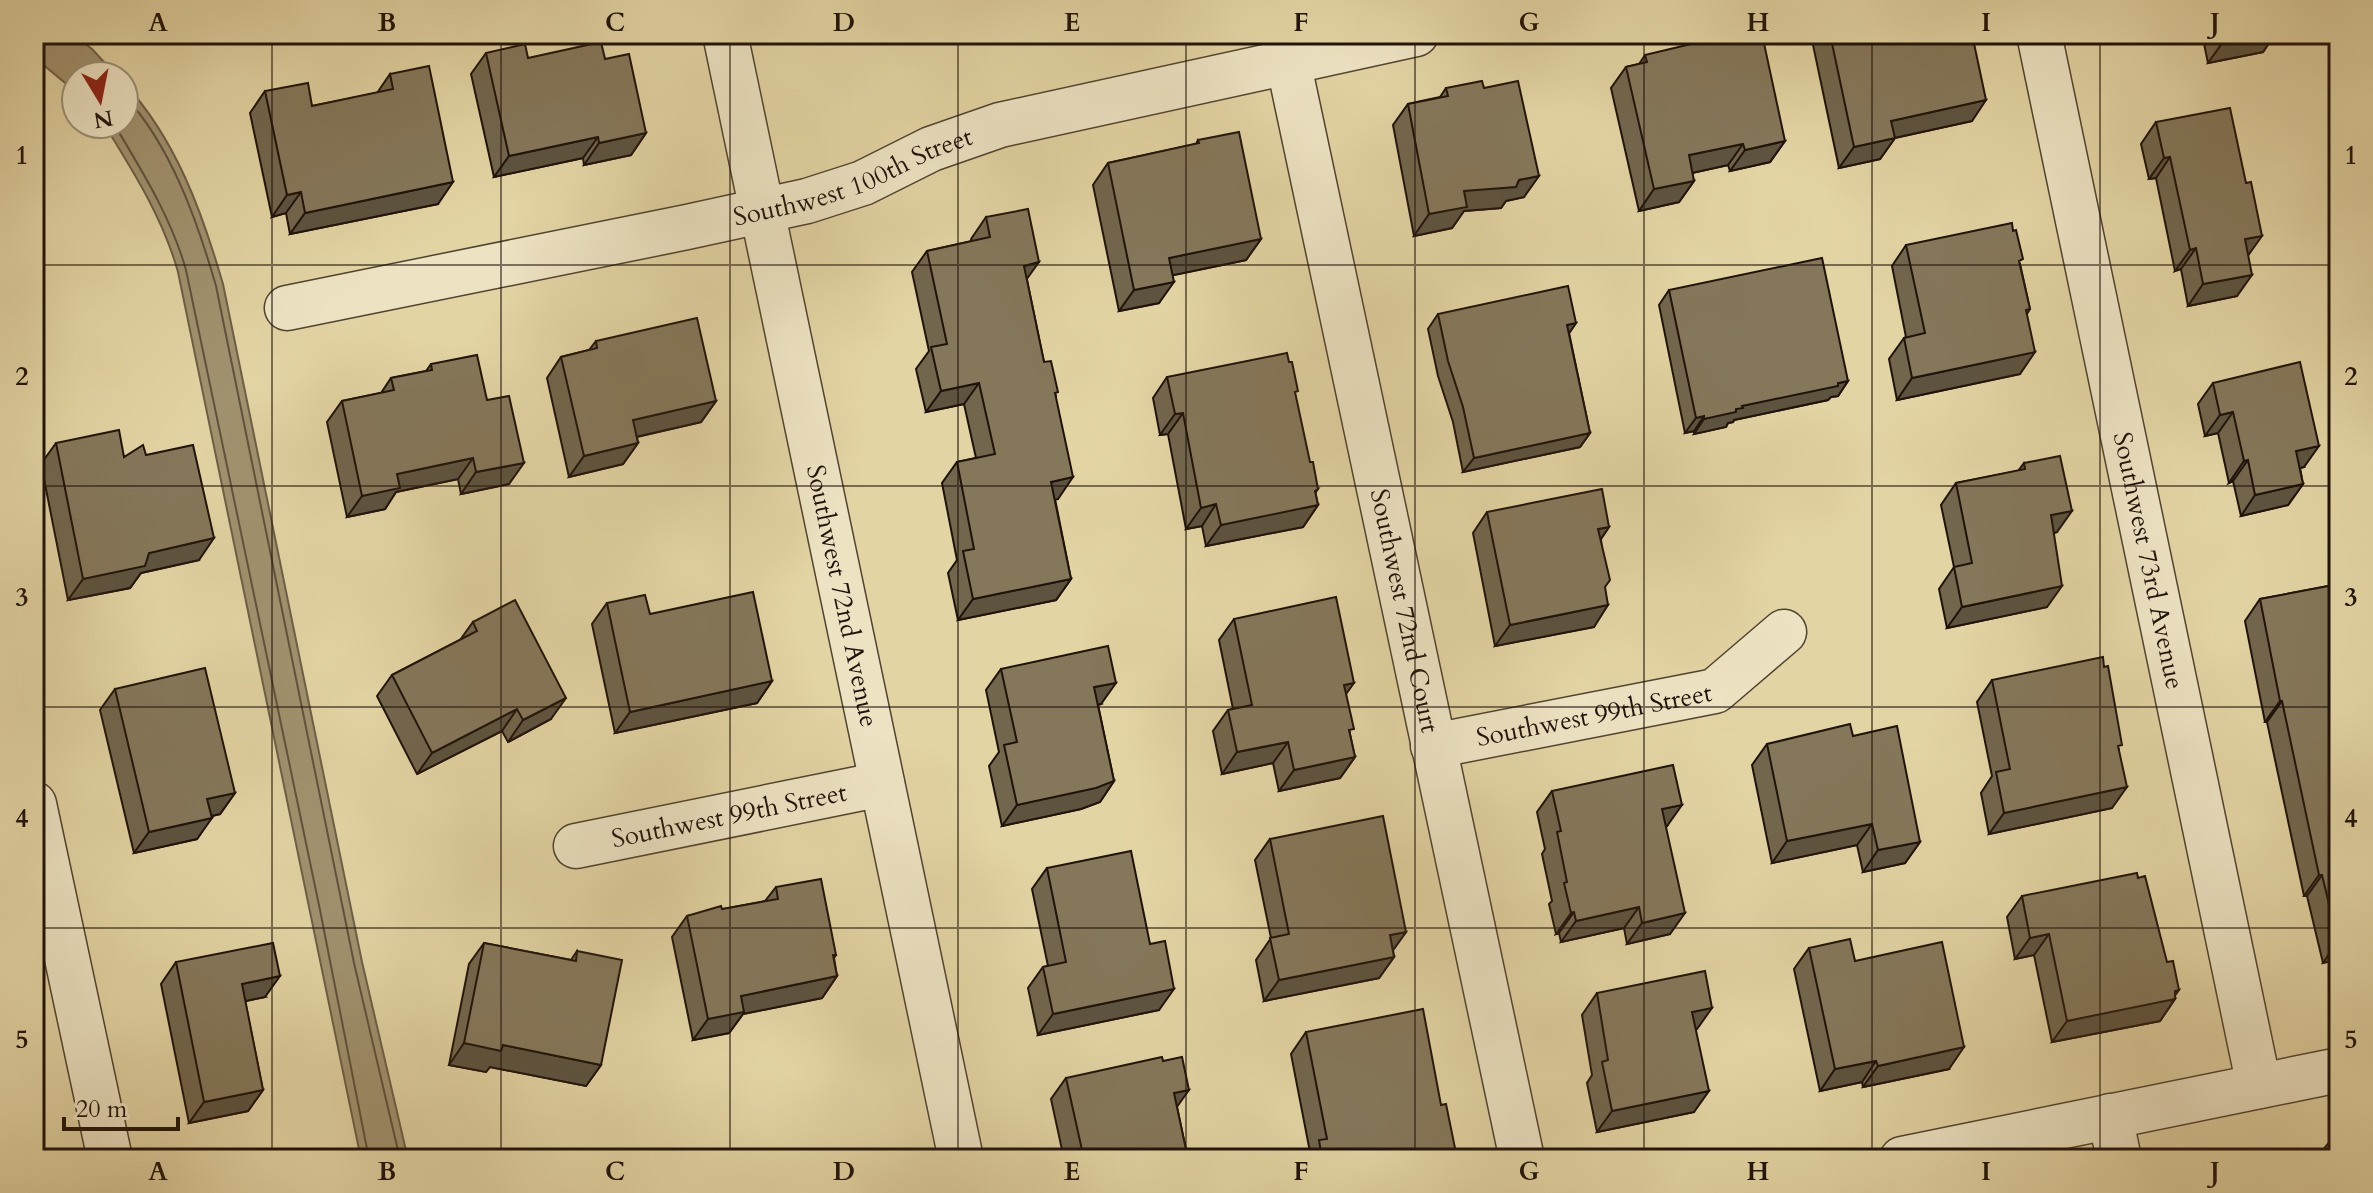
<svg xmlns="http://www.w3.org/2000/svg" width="2373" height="1193" font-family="Cardo,serif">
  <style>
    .water { fill: #a1926f; stroke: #6d5f47; stroke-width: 2 }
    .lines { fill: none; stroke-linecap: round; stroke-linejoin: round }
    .shore { stroke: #60523d; stroke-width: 2 }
    .minor-casing { stroke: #514331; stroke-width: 47 }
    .minor { stroke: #ede3c3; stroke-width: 44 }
    .wall { fill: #72664d; stroke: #20130b; stroke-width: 2 }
    .shaded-wall { fill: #5d533f; stroke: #20130b; stroke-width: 2 }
    .building { fill: #85775a; stroke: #20130b; stroke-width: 2 }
    .grid { fill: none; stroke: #20130b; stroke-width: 2; stroke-opacity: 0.55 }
    .labels { text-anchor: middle; stroke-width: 6; stroke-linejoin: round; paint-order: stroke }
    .street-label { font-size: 26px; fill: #20130b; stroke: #ede3c3 }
    .neatline { fill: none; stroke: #20130b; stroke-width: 3 }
    .grid-label { font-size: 26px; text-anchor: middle; font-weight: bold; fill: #20130b }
  </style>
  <rect width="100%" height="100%" fill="#e3d4a3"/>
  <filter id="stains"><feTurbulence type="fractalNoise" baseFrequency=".0025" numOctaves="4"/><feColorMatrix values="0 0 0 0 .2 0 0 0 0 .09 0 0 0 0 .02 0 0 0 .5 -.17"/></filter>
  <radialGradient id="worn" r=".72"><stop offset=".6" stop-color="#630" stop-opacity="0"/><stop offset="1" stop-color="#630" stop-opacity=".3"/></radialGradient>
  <!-- water -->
  <path class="water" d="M34 34H72L92 49 117 76H76V92L34 57Z
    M124 83C176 139 202 212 223 284L362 962 408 1159H361L178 272C163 218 133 171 104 124H124Z"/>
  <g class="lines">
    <!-- shore -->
    <path class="shore" d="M124 95C171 146 197 220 216 286L354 963 400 1159
      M114 124C142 171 171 217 186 270L320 910 369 1159"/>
    <!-- minor casing -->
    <g class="minor-casing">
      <g id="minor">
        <path id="s1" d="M725 34 961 1159"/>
        <path id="s2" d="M2039 34 2259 1086"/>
        <path id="s3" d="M1288 61 1522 1159"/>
        <path id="s4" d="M287 308 687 227 807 201 863 183 931 149 1000 125 1416 34"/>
        <path id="s5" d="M1433 746 1715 691 1784 632"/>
        <path d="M34 804 110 1159"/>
        <path id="s6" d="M576 846 882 784"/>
        <path d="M2110 1116 2119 1159"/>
        <path d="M1902 1159 2339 1070"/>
      </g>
    </g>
    <!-- minor -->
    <use href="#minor" class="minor"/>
  </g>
  <!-- wall -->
  <path class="wall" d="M1820 34H1972V121L1895 138 1880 159 1839 168 1813 45Z
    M2202 34H2275L2263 52 2208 63Z
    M486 53 528 58 605 59 646 133 631 155 584 165 583 158 494 177 471 74Z
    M1645 55 1785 141 1770 162 1730 171 1728 165 1692 173 1694 181 1679 202 1639 211 1611 88 1626 67 1639 64Z
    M390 74 438 204 290 234 286 213 272 217 250 113 265 91 312 106 377 93Z
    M1446 88H1484L1524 197 1506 201 1501 208 1464 211 1452 228 1414 236 1393 125 1408 104 1440 97Z
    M2156 122 2246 183 2248 255 2237 296 2188 306 2181 269 2175 271 2156 178 2149 179 2141 144Z
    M1198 140 1261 239 1246 260 1173 275 1159 303 1119 311 1093 185 1108 163 1196 144Z
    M986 217 1027 280 1044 362 1056 396 1058 499H1055L1071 579 1056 600 958 620 948 573 957 560 942 483 957 462 976 458 964 404 926 412 916 369 929 351 912 272 927 251 972 241 971 239Z
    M1906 245 2020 264 2030 309 2027 314 2020 374 1897 400 1889 359 1904 338 1906 337 1892 266Z
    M1669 290 1848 381 1838 396 1831 397 1828 400 1734 420 1733 422 1728 423 1726 427 1694 434V431L1685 433 1659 305Z
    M1438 314 1576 323 1569 333 1590 433 1580 447 1463 472 1453 422 1438 376 1428 329Z
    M596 341 716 401 701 422 637 437 638 443 623 464 569 477 547 378 561 357 589 350Z
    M431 364 487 400 509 484 461 494 458 479 396 492 385 509 347 517 327 422 342 401 381 393 391 378 426 371Z
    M1167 377 1295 395 1318 505 1303 527 1206 546 1202 526 1186 529 1168 434 1160 435 1153 398Z
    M2213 383 2304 467 2300 468 2303 484 2288 505 2241 516 2233 481 2229 483 2218 433 2205 436 2198 404Z
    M56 443 124 457 146 455 199 560 141 573 130 588 68 600 41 464Z
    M2024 463 2057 532 2054 533 2047 607 1947 628 1939 589 1954 567 1941 505 1956 483 2018 471Z
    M1487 512 1609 527 1601 539 1605 587 1594 627 1495 646 1473 533Z
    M2339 584V959L2323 963 2307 896H2304L2267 722H2265L2245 621 2260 599Z
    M607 603 650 614 772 681 757 703 615 733 592 624Z
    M1234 619 1346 694 1350 734 1355 757 1340 778 1279 791 1273 763 1222 774 1213 731 1228 710 1233 709 1219 640Z
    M473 622 551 719 508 742 502 731 417 774 377 696 392 675 460 640Z
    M1001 669 1101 704 1098 705 1114 781 1100 802 1081 809 1002 826 989 766 999 752 986 690Z
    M1992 680 2119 749 2112 808 1989 834 1981 793 1992 776 1977 702Z
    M115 689 235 793 220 814 212 816 197 839 134 853 100 710Z
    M1853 736 1920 842 1905 863 1863 872 1857 845 1772 863 1752 765 1767 744Z
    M1552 791 1667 826 1666 827 1670 934 1627 944 1624 928 1561 942 1559 933 1556 934 1549 904 1552 901 1542 854 1545 849 1537 812Z
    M1270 839 1406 932 1393 950 1394 957 1379 978 1264 1001 1256 960 1271 938 1255 860Z
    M1047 868 1150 944 1159 1010 1038 1035 1028 988 1043 967 1048 966 1032 889Z
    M776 887 836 955 834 958 837 976 822 998 743 1014 729 1033 693 1040 672 937 687 916 765 901Z
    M2022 896 2175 999 2160 1021 2052 1042 2034 955 2015 959 2007 917Z
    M484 943 571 960 577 951 601 1065 586 1086 490 1067 486 1072 449 1065 469 964Z
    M1809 948 1855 961 1949 1069 1863 1087 1862 1082 1820 1091 1794 969Z
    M176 962 265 997 245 1001 263 1090 248 1111 189 1123 161 984Z
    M1597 993 1697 1029H1696L1694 1112 1597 1132 1587 1083 1592 1075 1582 1015Z
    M1306 1032 1441 1105 1456 1153 1452 1159H1306L1310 1152 1291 1054Z
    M1066 1078 1177 1107 1188 1159H1064L1051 1099Z
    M2330 1141 2339 1159 2303 1158 2306 1154 2322 1151Z"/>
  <!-- shaded-wall -->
  <path class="shaded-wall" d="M2260 34H2275L2263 52 2208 63 2223 42Z
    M1986 100 1972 121 1876 142 1891 121Z
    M646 133 631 155 584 165 599 143Z
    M598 137 583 158 494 177 509 156Z
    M1895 138 1880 159 1839 168 1854 147Z
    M1785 141 1770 162 1730 171 1745 150Z
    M1743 144 1728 165 1674 177 1689 155Z
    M2170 157 2156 178 2149 179 2164 158Z
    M1539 176 1524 197 1506 201 1501 208 1464 211 1452 228 1414 236 1429 214 1464 191Z
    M1694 181 1679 202 1639 211 1654 189Z
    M453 182 438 204 290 234 305 213Z
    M301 192 286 213 272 217 287 195Z
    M2262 236 2247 257 2245 239Z
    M1261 239 1246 260 1155 279 1169 258Z
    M2196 248 2181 269 2175 271 2190 250Z
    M1039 262 1024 283V266Z
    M2252 275 2237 296 2188 306 2203 284Z
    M1174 282 1159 303 1119 311 1134 290Z
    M1576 323 1566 338 1567 325Z
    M2035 352 2020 374 1897 400 1912 378Z
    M1848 381 1838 396 1831 397 1828 400 1734 420 1733 422 1728 423 1726 427 1694 434 1704 419 1742 406Z
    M979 383 964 404 926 412 941 391Z
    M716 401 701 422 618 441 633 420Z
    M2233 412 2218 433 2205 436 2220 415Z
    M1183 413 1168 434 1160 435 1175 414Z
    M1704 416 1694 431 1685 433 1696 418Z
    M1590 433 1580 447 1463 472 1474 458Z
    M638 443 623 464 569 477 584 456Z
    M2319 446 2304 467 2281 472 2296 451Z
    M473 458 458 479 396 492 385 509 347 517 362 496 397 474Z
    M2248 460 2233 481 2229 483 2244 461Z
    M524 463 509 484 461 494 476 472Z
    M1073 477 1058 499 1036 503 1051 482Z
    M2303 484 2288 505 2241 516 2255 495Z
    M1318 489 1305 508 1318 505 1303 527 1206 546 1221 525Z
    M1216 504 1202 526 1186 529 1201 508Z
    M2072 511 2057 532 2036 536 2051 515Z
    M1609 527 1594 549 1598 529Z
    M214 538 199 560 141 573 130 588 68 600 83 579 149 553Z
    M1071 579 1056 600 958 620 973 599Z
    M2062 586 2047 607 1947 628 1962 607Z
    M1608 605 1594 627 1495 646 1510 625Z
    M772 681 757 703 615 733 630 712Z
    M1116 683 1101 704 1079 708 1094 687Z
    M1354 683 1339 704 1344 685Z
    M566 698 551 719 508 742 523 720Z
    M2280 701H2282L2267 722H2265Z
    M517 709 502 731 417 774 432 753Z
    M1288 742 1273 763 1222 774 1237 752Z
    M1355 757 1340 778 1279 791 1294 770Z
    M1114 781 1100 802 1081 809 1002 826 1017 805Z
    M2127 787 2112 808 1989 834 2004 813Z
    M235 793 220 814 193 820 207 799Z
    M1682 805 1667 826 1647 831 1662 809Z
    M212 818 197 839 134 853 149 832Z
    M1872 824 1857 845 1772 863 1787 841Z
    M1920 842 1905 863 1863 872 1878 850Z
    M2319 875H2322L2307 896H2304Z
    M1639 907 1624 928 1561 942 1576 921Z
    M1574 912 1559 933 1556 934 1571 913Z
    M1685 913 1670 934 1627 944 1642 923Z
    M1406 932 1391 953 1390 935Z
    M2049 934 2034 955 2015 959 2030 938Z
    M2338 941 2339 959 2323 963Z
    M1394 957 1379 978 1264 1001 1279 980Z
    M280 976 265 997 227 1005 242 984Z
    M837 976 822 998 743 1014 729 1033 693 1040 708 1019 741 996Z
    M1174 989 1159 1010 1038 1035 1053 1014Z
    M2179 990 2172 1000 2175 999 2160 1021 2052 1042 2067 1021Z
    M1712 1008 1697 1029 1677 1033 1692 1012Z
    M464 1043 503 1045 601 1065 586 1086 490 1067 486 1072 449 1065Z
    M1964 1047 1949 1069 1863 1087 1878 1066Z
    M1876 1061 1862 1082 1820 1091 1835 1069Z
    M263 1090 248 1111 189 1123 204 1102Z
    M1189 1090 1174 1111V1093Z
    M1709 1091 1694 1112 1597 1132 1612 1111Z
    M1456 1153 1452 1159H1429Z"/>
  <!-- building -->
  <path class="building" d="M1733 34H1762L1785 141 1745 150 1743 144 1689 155 1694 181 1654 189 1626 67 1647 62 1645 55Z
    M1830 34H1972L1986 100 1891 121 1895 138 1854 147Z
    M2221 34H2260L2223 42Z
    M601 42 605 59 629 54 646 133 599 143 598 137 509 156 486 53 525 44 528 58Z
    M429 66 453 182 305 213 301 192 287 195 265 91 308 83 312 106 393 89 390 74Z
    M1482 81 1484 88 1518 81 1539 176 1519 180 1516 187 1464 191 1467 207 1429 214 1408 104 1448 96 1446 88Z
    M2230 108 2246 183 2251 182 2262 236 2245 239 2252 275 2203 284 2196 248 2190 250 2170 157 2164 158 2156 122Z
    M1239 132 1261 239 1169 258 1174 282 1134 290 1108 163 1199 143 1198 140Z
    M1028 209 1039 262 1024 266 1044 362 1051 361 1058 392 1055 393 1073 477 1051 482 1071 579 973 599 963 551 974 549 957 462 995 454 979 383 941 391 931 347 947 344 927 251 990 237 986 217Z
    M2012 223 2013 231 2016 230 2023 259 2019 261 2030 309 2026 310 2035 352 1912 378 1904 338 1925 333 1906 245Z
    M1822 258 1848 381 1838 383V386L1742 406 1743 408 1736 409V412L1704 419V416L1696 418 1669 290Z
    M1568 286 1576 323 1567 325 1590 433 1474 458 1463 407 1448 361 1438 314Z
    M697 318 716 401 633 420 638 443 584 456 561 357 597 348 596 341Z
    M1287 353 1289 362H1292L1298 391 1295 392 1310 462H1313L1318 489 1315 491 1318 505 1221 525 1216 504 1201 508 1183 413 1175 414 1167 377Z
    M477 355 487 400 509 396 524 463 476 472 473 458 397 474 400 488 362 496 342 401 394 390 391 378 432 370 431 364Z
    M2300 362 2319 446 2296 451 2303 484 2255 495 2248 460 2244 461 2233 412 2220 415 2213 383Z
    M119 430 124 457 143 445 146 455 193 445 214 538 149 553 145 566 83 579 56 443Z
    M2060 456 2072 511 2051 515 2062 586 1962 607 1954 567 1972 563 1956 483 2025 469 2024 463Z
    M1602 489 1609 527 1598 529 1610 580 1605 587 1608 605 1510 625 1487 512Z
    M2339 584V941H2338L2322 875H2319L2282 701H2280L2260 599Z
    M753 592 772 681 630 712 607 603 645 595 650 614Z
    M1336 597 1354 683 1344 685 1354 729 1349 730 1355 757 1294 770 1288 742 1237 752 1228 710 1252 705 1234 619Z
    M515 600 566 698 523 720 517 709 432 753 392 675 477 631 473 622Z
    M1108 646 1116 683 1094 687 1114 781 1096 788 1017 805 1004 745 1017 742 1001 669Z
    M2103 657 2104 667 2108 666 2122 745 2118 746 2127 787 2004 813 1996 772 2010 769 1992 680Z
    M205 668 235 793 207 799 212 818 149 832 115 689Z
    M1850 724 1853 736 1897 726 1920 842 1878 850 1872 824 1787 841 1767 744Z
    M1673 765 1682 805 1662 809 1685 913 1642 923 1639 907 1576 921 1574 912 1571 913 1564 883 1567 882 1557 832 1561 831 1552 791Z
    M1383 816 1406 932 1390 935 1394 957 1279 980 1270 938 1289 934 1270 839Z
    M1131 851 1150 944 1165 941 1174 989 1053 1014 1043 967 1066 962 1047 868Z
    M2137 873 2138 878 2145 876 2167 962 2173 961 2179 990 2175 991V999L2067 1021 2049 934 2030 938 2022 896Z
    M821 879 836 955H833L837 976 741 996 744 1012 708 1019 687 916 721 906 722 909 778 899 776 887Z
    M1850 939 1855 961 1942 942 1964 1047 1878 1066 1876 1061 1835 1069 1809 948Z
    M273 943 280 976 242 984 263 1090 204 1102 176 962Z
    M484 943 576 961 577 951 622 960 601 1065 503 1045 501 1051 464 1043Z
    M1705 971 1712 1008 1692 1012 1709 1091 1612 1111 1602 1062 1608 1060 1597 993Z
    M1423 1009 1441 1105 1446 1104 1456 1153 1429 1159H1322L1319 1140 1327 1139 1306 1032Z
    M1162 1057 1163 1061 1182 1057 1189 1090 1174 1093 1188 1159H1084L1066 1078Z
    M34 1110 44 1159H34Z
    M2339 1139V1159H2299L2306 1158V1154L2331 1150 2330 1141Z
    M774 1154 775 1159H752Z
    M878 1154 879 1159H856Z"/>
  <!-- grid -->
  <path class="grid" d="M272 34V1159M501 34V1159M730 34V1159M958 34V1159M1186 34V1159M1415 34V1159M1644 34V1159M1872 34V1159M2100 34V1159M34 265H2339M34 486H2339M34 707H2339M34 928H2339"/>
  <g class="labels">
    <!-- street labels -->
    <g class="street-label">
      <text dy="9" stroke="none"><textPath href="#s4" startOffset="582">Southwest 100th Street</textPath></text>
      <text dy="9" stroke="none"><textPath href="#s2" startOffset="538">Southwest 73rd Avenue</textPath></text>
      <text dy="9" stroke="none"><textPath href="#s1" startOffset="574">Southwest 72nd Avenue</textPath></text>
      <text dy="9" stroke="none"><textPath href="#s3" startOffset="562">Southwest 72nd Court</textPath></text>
      <text dy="9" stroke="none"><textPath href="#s5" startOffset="164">Southwest 99th Street</textPath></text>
      <text dy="9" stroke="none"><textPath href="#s6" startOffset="156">Southwest 99th Street</textPath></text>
    </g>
  </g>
  <!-- margin -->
  <rect width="2373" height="1193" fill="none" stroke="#e3d4a3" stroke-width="88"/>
  <!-- north arrow -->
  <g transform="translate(100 100) rotate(170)"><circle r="38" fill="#ede3c3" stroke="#9b9079" stroke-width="2"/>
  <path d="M0-6L14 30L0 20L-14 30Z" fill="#8f2418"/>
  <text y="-12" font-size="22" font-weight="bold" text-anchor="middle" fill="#20130b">N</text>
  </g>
  <!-- scale -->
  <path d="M64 1117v12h114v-12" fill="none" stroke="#20130b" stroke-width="4"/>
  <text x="76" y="1117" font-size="24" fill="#20130b" stroke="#ede3c3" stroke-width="6" paint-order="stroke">20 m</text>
  <rect x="44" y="44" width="2285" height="1105" class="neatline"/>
  <g class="grid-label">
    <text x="158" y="31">A</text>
    <text x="387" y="31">B</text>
    <text x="615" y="31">C</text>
    <text x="844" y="31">D</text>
    <text x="1072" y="31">E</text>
    <text x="1301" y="31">F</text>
    <text x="1529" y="31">G</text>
    <text x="1758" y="31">H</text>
    <text x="1986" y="31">I</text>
    <text x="2215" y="31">J</text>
    <text x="22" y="164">1</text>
    <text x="2351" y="164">1</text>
    <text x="22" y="385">2</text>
    <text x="2351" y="385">2</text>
    <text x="22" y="606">3</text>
    <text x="2351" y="606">3</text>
    <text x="22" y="827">4</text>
    <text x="2351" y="827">4</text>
    <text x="22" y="1048">5</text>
    <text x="2351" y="1048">5</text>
    <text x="158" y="1180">A</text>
    <text x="387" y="1180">B</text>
    <text x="615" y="1180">C</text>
    <text x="844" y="1180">D</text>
    <text x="1072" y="1180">E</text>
    <text x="1301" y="1180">F</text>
    <text x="1529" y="1180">G</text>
    <text x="1758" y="1180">H</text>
    <text x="1986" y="1180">I</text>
    <text x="2215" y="1180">J</text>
  </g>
  <rect width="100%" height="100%" filter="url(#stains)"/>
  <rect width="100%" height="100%" fill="url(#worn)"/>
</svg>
